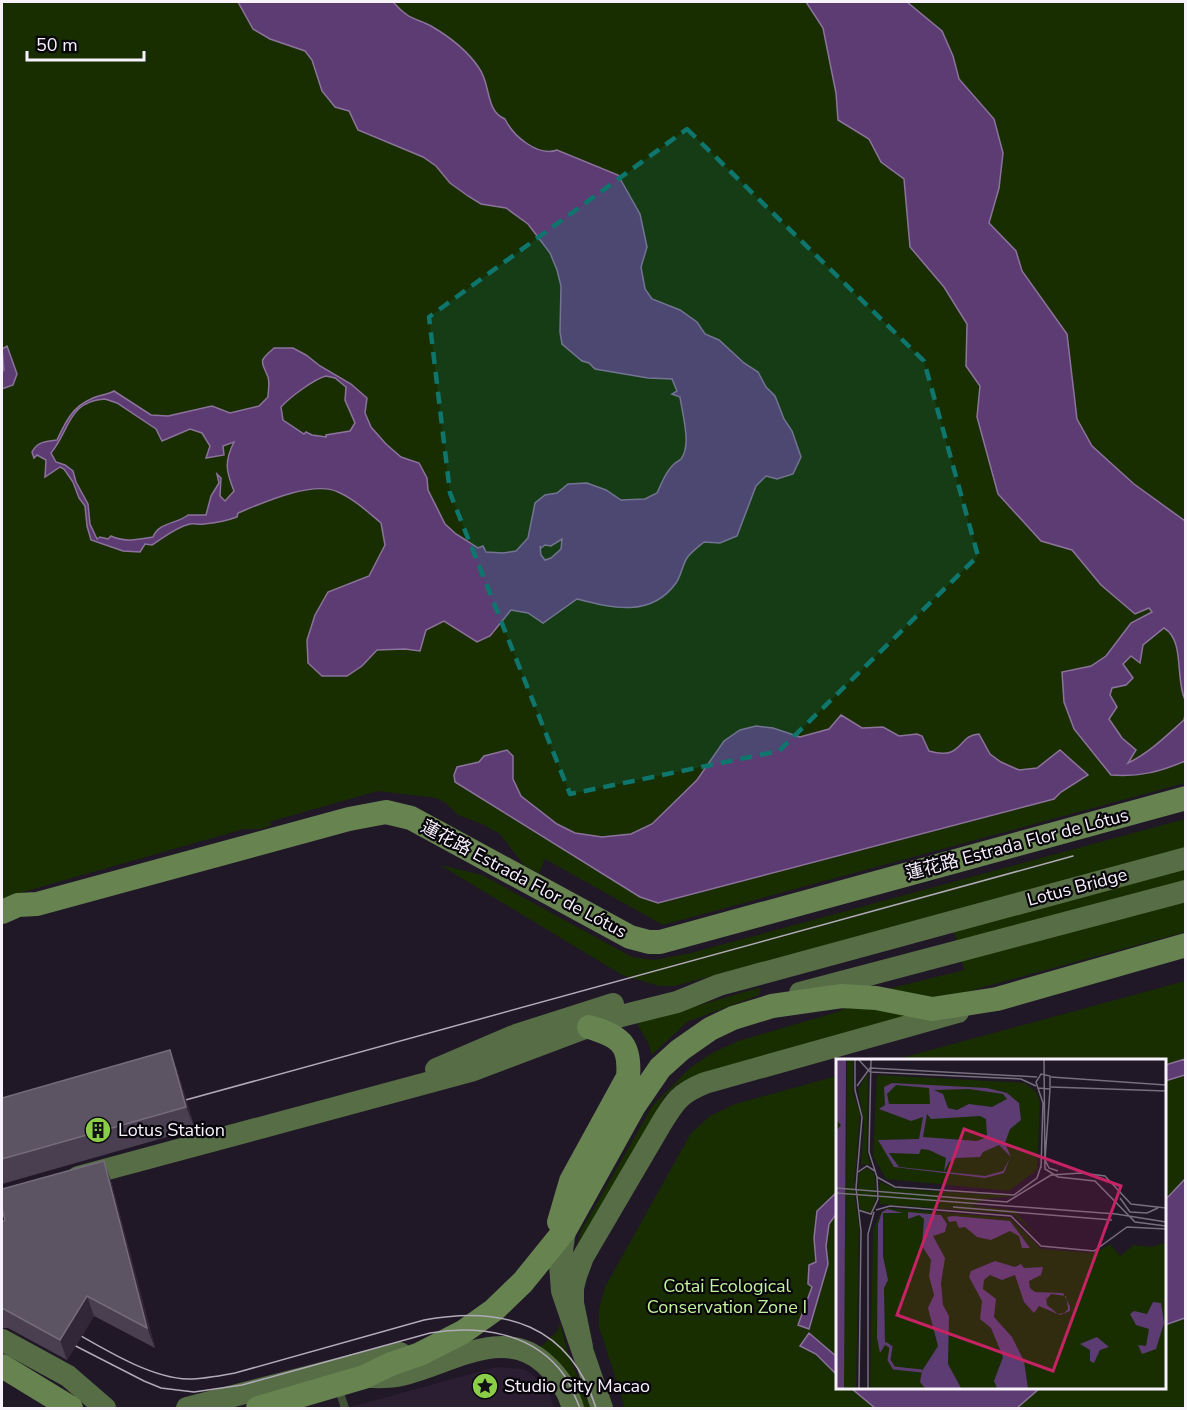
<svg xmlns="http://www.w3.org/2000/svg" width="1187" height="1410" font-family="'Nunito Sans','Noto Sans SC',sans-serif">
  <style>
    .built { fill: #2b1e33 }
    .green { fill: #182e00 }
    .water { fill: #5d3c73; stroke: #8c739c; stroke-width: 1.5; fill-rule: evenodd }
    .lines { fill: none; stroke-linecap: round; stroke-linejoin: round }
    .lane { stroke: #414f37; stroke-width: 8 }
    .secondary { stroke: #566d45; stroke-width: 22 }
    .primary { stroke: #668350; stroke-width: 24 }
    .tram { stroke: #b1aab7; stroke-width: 1.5 }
    .wall { fill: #493f50 }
    .shaded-wall { fill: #312738 }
    .building { fill: #5c5363; stroke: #746c7b; stroke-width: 1.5 }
    .marked { fill: #0f766e; fill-opacity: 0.2; stroke: #0f766e; stroke-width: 4.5; stroke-dasharray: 12 8; stroke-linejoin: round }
    .labels { text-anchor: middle; stroke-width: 4.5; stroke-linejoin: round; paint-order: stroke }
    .street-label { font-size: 18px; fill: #f8f2fd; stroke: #08050b }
    .poi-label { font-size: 18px; fill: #f8f2fd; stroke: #08050b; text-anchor: start }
    .park-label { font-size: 18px; fill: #c2f39b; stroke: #08050b }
    .inset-river { fill: none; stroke: #5d3c73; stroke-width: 3 }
    .inset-road { fill: none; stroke: #766f7d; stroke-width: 1.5 }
    .view { fill: #c52363; fill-opacity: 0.15; stroke: #c52363; stroke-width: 3 }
    .inset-edge { fill: none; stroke: #f8f2fd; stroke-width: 3 }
  </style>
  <rect width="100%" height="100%" fill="#201727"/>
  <!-- built -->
  <path class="built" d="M496 1367 524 1369 541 1381 549 1392 554 1408H347Z"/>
  <!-- green -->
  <path class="green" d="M2 2H1185V783L663 925 545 859 539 873 524 865 500 834 482 824 458 815 446 803 436 798 378 791 269 822 272 825 261 829H244L9 896 2 902Z
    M1185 819V932L944 998 902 1018 684 1081 677 1085 665 1096 575 1253 581 1231 653 1105 690 1068 712 1053 738 1041 837 1012 887 989 964 970 949 912 675 986H659L622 975 440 865 482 875 632 957 654 960 691 953Z
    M1185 981V1408H625L599 1327V1309L605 1287 691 1133 710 1116 735 1104 837 1076 838 1388H1164V1060H894Z
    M758 988 761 989 759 995 687 1022 652 1055 648 1042 638 1026 639 1023 645 1021Z
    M560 1323 567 1350 590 1408H582L539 1348 557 1332Z"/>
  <!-- water -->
  <path class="water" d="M238 2H393C397 6 401 11 406 14 413 20 423 21 431 26 450 37 467 50 479 68 491 84 485 111 505 119 513 136 538 157 557 150L618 175 640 214 647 247 641 267 645 289 652 299 680 310 697 322 705 334 719 340 744 363 758 372 766 387 775 396 784 419 792 431 801 457 793 474 777 479 766 476 756 486 737 536 720 543 704 542C698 547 691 552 687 558 682 566 681 576 676 583 651 618 612 608 577 599L543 623 528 613 511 610 490 636 477 642 444 621 426 630 420 651 405 649 377 650 362 666 347 676H322L308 663 307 640 315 615 328 592 369 576 385 545 381 523C368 512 354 499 338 492 313 480 262 503 238 513L237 517C226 521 216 523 204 524 200 525 194 523 190 524 176 527 163 538 152 545L145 544 140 552 123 551 91 540 87 526 85 506 79 498 73 482 64 469 60 467 45 477 46 460 37 455 34 458 32 452C38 441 45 442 57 440 65 423 72 407 91 399 98 395 107 395 114 391L151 415 168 416 212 406 230 413 259 406 268 397C268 391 270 383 268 377 261 360 258 362 274 348H293L306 355 320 366 351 384 367 398 365 413 371 427 386 444 401 457 419 463 427 478 428 490 445 524 456 534 478 548 483 546 486 552 503 553 516 551 528 538 535 503 545 495 557 493 568 484 587 483 606 490 621 500 645 499 657 493C662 483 665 472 674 464 676 462 679 461 681 459 692 445 682 413 680 397L672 394 677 391 672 379 648 378 595 369 589 363 582 361 562 344 560 332 561 286 557 270 550 253 528 224 506 208 481 204 468 196 450 183 436 166 423 157 358 130 349 111 335 107 322 91 312 60 305 51 270 39 253 29ZM326 376 335 378 346 387 345 400 355 423 350 431 326 435V437L312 435 306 432 304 434 283 420 281 407C289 398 314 379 326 376ZM105 399 117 403 156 429 162 441 190 429 202 433 210 446 206 458 224 455 223 446 234 442C224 462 226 471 234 491L225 501 220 496 221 478 217 474 219 483 211 496 206 515H188C177 524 159 522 153 537 138 539 126 543 111 536L108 539 100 537 97 539 90 524 88 504 76 482 73 471 65 465 56 462 51 453C70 430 68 401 105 399ZM562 539 561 549 551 558 545 560 541 555 540 546 541 548 545 545 551 546Z
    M806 2H907L942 31 953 56 959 79 994 119 1003 153 999 188 989 223 1016 251 1022 271 1067 334 1077 419 1092 446 1134 484 1185 521V700C1175 679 1185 640 1164 628L1143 645 1140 663 1131 656 1123 664 1133 678 1126 685 1112 688 1110 695 1117 707 1109 719 1122 738 1136 750 1128 763C1149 753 1166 736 1184 720L1185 715V761C1160 772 1139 777 1111 775L1074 729 1064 702 1062 672 1091 666 1106 656 1131 623 1152 612 1149 608 1135 614 1101 585 1072 550 1041 541 998 494 977 417 980 386 966 366 967 324 944 287 910 247 904 179 881 162 869 139 838 120 836 93 823 28Z
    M7 346 17 374 13 385 2 389V372L4 370 2 349Z
    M841 715 862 728 883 727 899 736 917 734 922 736 929 751C964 761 957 735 979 734L990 754 1001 762 1019 770 1037 768 1060 750 1088 775 1061 792 1054 799 658 903 640 897 455 782 454 775 457 767 479 762 484 756 507 750 513 756V779L521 796 557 824 575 833 602 837 631 834 652 824 697 780 724 741 740 730 756 726 773 728 800 737 829 729Z
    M1185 1059V1075L1165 1081V1065Z
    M1185 1179V1318L1165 1325V1199L1169 1196Z
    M837 1192V1213L829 1224 826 1246 828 1264 809 1329 798 1325 812 1287 808 1284 809 1265 816 1262 814 1238 817 1211Z
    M809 1333 837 1357V1375L816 1354 800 1346Z
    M851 1388 876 1389 1040 1388 1017 1408H875Z"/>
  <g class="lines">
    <!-- lane -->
    <path class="lane" d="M338 1387 345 1408"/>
    <!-- secondary -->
    <path class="secondary" d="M800 993 1186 891
      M436 1069 516 1035 613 1004
      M78 1177 471 1071 609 1019 677 1002 719 985 1186 858
      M565 1230 560 1265 562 1291 602 1408
      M2 1340 68 1376 105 1408
      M582 1347 573 1303V1288L576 1276 583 1257 661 1124C675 1101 680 1093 705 1083L958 1012
      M364 1377C375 1377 386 1378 397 1376 444 1367 502 1324 544 1363 558 1375 568 1391 573 1408
      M187 1408 400 1353"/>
    <!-- primary -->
    <path class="primary" d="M2 912 18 905 37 904 349 819 386 812 411 818 630 937 649 942H660L1186 798
      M559 1222 571 1181 628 1077C631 1043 619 1036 589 1027
      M2 1366 71 1408
      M258 1408 364 1377 391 1364 420 1354 463 1332 494 1310 523 1282 565 1230 634 1106 660 1068 680 1050 710 1029 733 1018 772 1006 842 996 876 998 932 1009 997 999 1186 945"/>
    <!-- tram -->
    <path class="tram" d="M171 1104 1073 856
      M67 1328C101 1347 149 1378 188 1379 204 1379 219 1376 235 1373L424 1320C504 1305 570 1325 596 1408
      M62 1339 144 1381 161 1388 194 1392 242 1385 430 1333C479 1325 533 1332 564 1375 571 1385 575 1397 580 1408"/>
  </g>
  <!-- wall -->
  <path class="wall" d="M170 1050 178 1073 195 1129 2 1184V1098Z
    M111 1181 155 1348 94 1316 67 1360 8 1328H2V1222L5 1220Z"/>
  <!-- shaded-wall -->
  <path class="shaded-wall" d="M170 1050 178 1073 195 1129 186 1107Z
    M104 1161 111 1181 155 1348 147 1328Z
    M87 1296 94 1316 67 1360 60 1340Z"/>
  <!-- building -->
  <path class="building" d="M170 1050 186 1107 2 1159V1098Z
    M104 1161 147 1328 87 1296 60 1340 2 1308V1222L5 1220 2 1209V1189Z"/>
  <!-- marked area -->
  <path class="marked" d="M687 129 924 361 978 556 779 751 570 794 450 493 429 317Z"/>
  <!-- icons -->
  <defs>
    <g id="building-disc" transform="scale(1.35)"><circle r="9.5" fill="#8ace48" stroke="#08050b"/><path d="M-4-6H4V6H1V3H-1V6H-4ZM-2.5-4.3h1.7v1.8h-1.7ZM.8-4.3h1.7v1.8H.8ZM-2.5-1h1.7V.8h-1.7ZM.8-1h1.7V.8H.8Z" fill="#111"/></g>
    <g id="sight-disc" transform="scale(1.35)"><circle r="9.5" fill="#8ace48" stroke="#08050b"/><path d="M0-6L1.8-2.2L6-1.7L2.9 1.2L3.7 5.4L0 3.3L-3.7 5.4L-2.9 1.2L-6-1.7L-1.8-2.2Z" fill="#111"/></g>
  </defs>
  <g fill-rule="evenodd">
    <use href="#building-disc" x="98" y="1130"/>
    <use href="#sight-disc" x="485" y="1386"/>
  </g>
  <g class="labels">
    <!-- street labels -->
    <g class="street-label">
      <text transform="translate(1017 844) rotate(-15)" y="6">蓮花路 Estrada Flor de Lótus</text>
      <text transform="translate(524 879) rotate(28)" y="6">蓮花路 Estrada Flor de Lótus</text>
      <text transform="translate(1077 887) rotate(-15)" y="6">Lotus Bridge</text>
    </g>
    <!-- poi labels -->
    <g class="poi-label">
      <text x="118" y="1136">Lotus Station</text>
      <text x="504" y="1392">Studio City Macao</text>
    </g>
    <!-- park labels -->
    <g class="park-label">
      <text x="727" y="1292">Cotai Ecological<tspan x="727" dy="21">Conservation Zone I</tspan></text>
    </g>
  </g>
  <!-- overview -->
  <g transform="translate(836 1059)">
    <rect width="330" height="330" fill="#201727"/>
    <path d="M0 1H10L11 184V1H17V33L24 54 18 131 23 167 20 329H0ZM32 14 31 93 34 105 25 106 28 63 22 30ZM41 16 189 24 200 33 204 43 201 111 173 132 50 120 37 97ZM31 109 39 115 40 141 35 153 25 151 21 140 23 114ZM44 123 60 130 179 137 148 140 136 147 178 151 201 177 177 155 44 145ZM52 149 174 159 205 190 259 194 274 185 284 197 298 186 316 188 330 183V329H34L37 170 45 153Z" fill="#182e00"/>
    <path d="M0 1H10L8 329H0V72L5 66 0 61ZM56 24 151 29 171 34 183 44 185 61 174 70 169 84 175 98 163 86 147 93 144 98 120 99 113 103 108 113 110 99 93 91 85 90 83 95 53 94 63 108 149 117 167 112 174 99 168 114 149 119 58 108 42 81 83 80 87 58 75 62 43 50 49 46 48 28ZM60 26 93 29 94 45H53L51 35ZM133 30 167 35 171 40 156 48 133 45 121 51 112 49 107 35 98 31ZM91 55 95 60 144 57 150 60 151 78 141 82 87 78ZM51 150 67 154H47V197L52 221 48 229 49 286 44 294 41 279 42 165 46 153ZM72 153 105 156 111 165 109 173 97 177 109 199 105 224 107 246 113 257 112 305 125 329H89L84 323 86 312 102 287 92 249 98 236 93 217 95 201 86 187 88 160 83 156 72 160ZM117 157 174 162 194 189H186L183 177 174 172 155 181 141 178 129 168 123 169 120 162 113 163 111 158ZM159 202 179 208 185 205 188 209 207 208 205 216 193 222 194 229 199 233 227 234 234 247V252L224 256 203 247 198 254 188 243 179 216 166 221 154 216 148 221 147 230 160 240 158 258 176 278 188 302 192 329H161L158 322 167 298 155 269 144 260 146 242 133 218 135 212ZM215 235 230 237 232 250 228 254 222 255 211 246 210 237 211 240ZM317 243 325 244 328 264 320 290 306 295 302 286 310 287 313 270 300 266 294 255 298 252 311 255ZM261 278 273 288 264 291 258 304 254 302V291L244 285Z" fill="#5d3c73" fill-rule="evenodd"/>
    <path class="inset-river" d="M49 284 55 288 53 301 58 309 86 312"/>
    <path class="inset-road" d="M19 1V31L26 58 20 129 25 172 23 329M23 1 34 13 185 20 200 27M208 1 209 110 222 118 259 122 299 163 330 167M215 18 330 26M21 27 34 9 201 18M215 28 330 32M202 29 214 30V17L205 15 200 23 207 44 205 109M214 30 209 101 213 109 222 112M22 113 31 107 39 112M41 118 59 128 178 136 201 119 205 107M0 129 171 143 215 116 245 114 269 117 295 145 330 149M0 134 280 155 330 163M284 139 294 153 311 154 322 149M117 148 276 161M22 151 35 155 42 140 41 118 33 93 35 1M40 151 54 147 175 157 205 187 258 192 291 168 330 170M32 329V175L38 153"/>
    <path class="view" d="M128 70 285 127 217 312 61 256Z"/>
    <rect width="330" height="330" class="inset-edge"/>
  </g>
  <!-- border -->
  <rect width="1187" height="1410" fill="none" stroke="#f8f2fd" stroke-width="6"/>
  <!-- scale -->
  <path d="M27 51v9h117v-9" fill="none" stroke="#f8f2fd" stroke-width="3"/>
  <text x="36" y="51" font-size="18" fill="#f8f2fd" stroke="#08050b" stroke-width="4.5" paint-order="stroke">50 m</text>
</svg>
